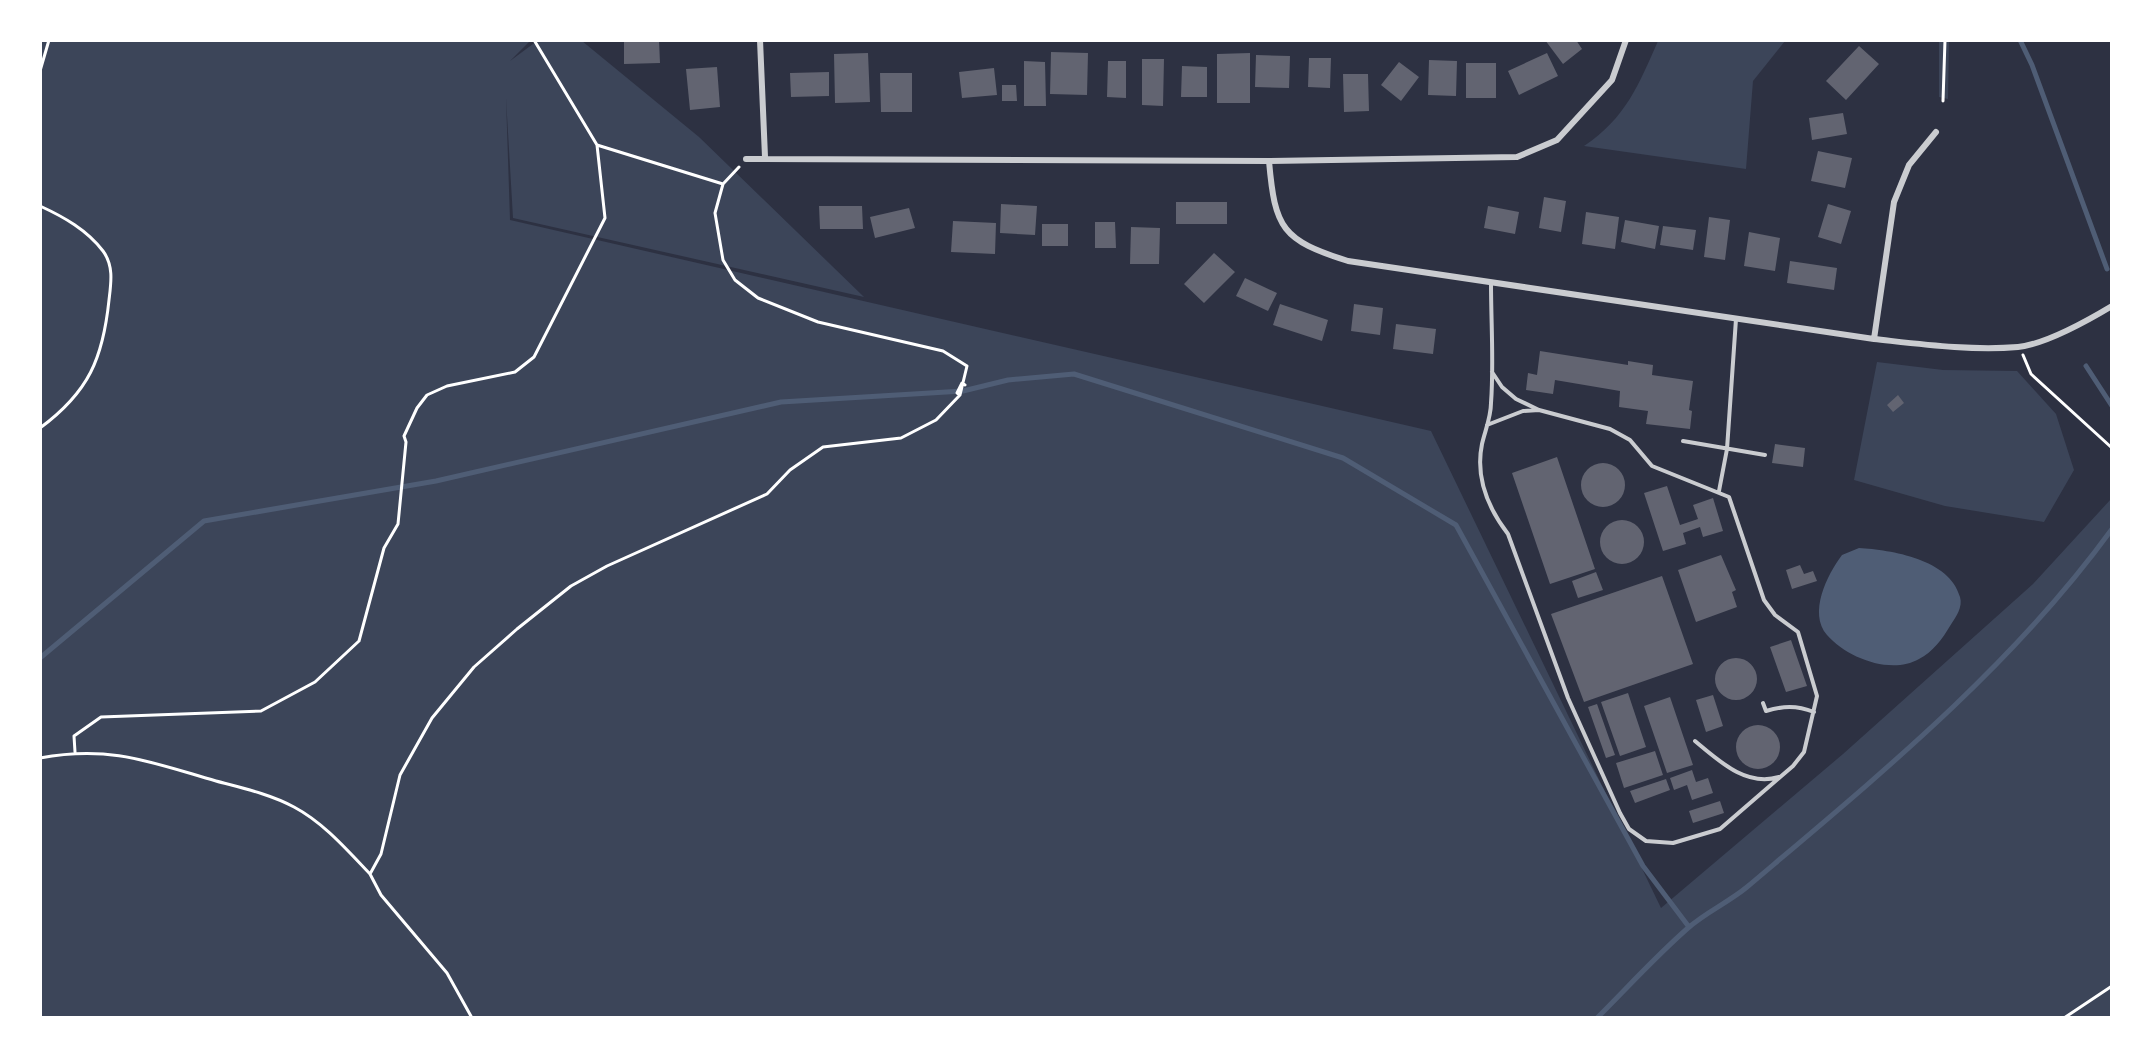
<svg xmlns="http://www.w3.org/2000/svg" width="2152" height="1058" font-family="'Roboto Condensed',sans-serif">
  <style>
    .green { fill: #3c4559 }
    .water { fill: #4f5d75 }
    .lines { fill: none; stroke-linecap: round; stroke-linejoin: round }
    .stream { stroke: #4f5d75; stroke-width: 5 }
    .building { fill: #626471 }
    .path { stroke: #fff; stroke-width: 3 }
    .service { stroke: #caccd0; stroke-width: 4 }
    .minor { stroke: #caccd0; stroke-width: 6 }
  </style>
  <rect width="100%" height="100%" fill="#2d3142"/>
  <!-- green -->
  <path class="green" d="M40 41H530L510 61 537 41H582L699 137 864 297 513 218 506 98 510 220 1431 431 1661 908 1843 754 2033 584 2111 499V1017H41Z
    M1658 41H1785L1753 81 1746 169 1584 146C1626 118 1639 84 1658 41Z
    M1939 41H1949L1948 99 1939 97Z
    M1877 362 1943 370 2017 371 2056 414 2074 470 2044 522 1945 506 1854 480Z"/>
  <!-- water -->
  <path class="water" d="M1859 548C1891 550 1950 559 1960 597 1963 607 1956 617 1950 626 1943 638 1932 653 1919 659 1891 675 1847 658 1827 635 1808 613 1827 575 1842 555Z"/>
  <g class="lines">
    <!-- stream -->
    <path class="stream" d="M2020 40 2032 65 2107 269
      M2086 366 2112 406
      M40 658 204 521 436 481 781 402 963 391 1008 380 1074 374 1343 458 1456 525 1643 866 1689 927
      M1597 1018C1627 988 1656 956 1688 928 1706 912 1729 902 1747 887 1877 777 2011 668 2112 529"/>
  </g>
  <!-- building -->
  <path class="building" d="M624 40H659L660 63 624 64Z
    M1545 40H1576L1582 49 1563 64Z
    M1859 46 1879 64 1846 100 1826 81Z
    M1051 52 1088 53 1087 95 1050 94Z
    M868 53 870 102 835 103 834 54Z
    M1250 53V103H1217V54Z
    M1547 53 1558 76 1519 95 1508 71Z
    M1256 55 1290 56 1289 88 1255 87Z
    M1309 58H1331L1330 88 1308 87Z
    M1142 59H1164L1163 106 1142 105Z
    M1429 60 1457 61 1456 96 1428 95Z
    M1024 61 1045 62 1046 106H1024Z
    M1108 61H1126V98L1107 97Z
    M1399 62 1419 77 1401 101 1381 85Z
    M1466 63H1496V98H1466Z
    M1182 66 1207 67V97H1181Z
    M717 67 720 107 690 110 686 69Z
    M994 68 997 95 962 98 959 72Z
    M829 72V96L791 97 790 73Z
    M880 73H912V112H881Z
    M1343 74H1368L1369 111 1344 112Z
    M1002 85H1016L1017 101H1002Z
    M1843 113 1847 134 1812 140 1809 118Z
    M1818 151 1852 158 1845 188 1811 181Z
    M1544 197 1566 201 1561 232 1539 228Z
    M1176 202H1227V224H1176Z
    M1001 204 1037 206 1035 235 1000 233Z
    M1828 204 1851 211 1841 244 1818 237Z
    M819 206H862L863 229H820Z
    M1488 206 1519 212 1515 234 1484 228Z
    M909 208 915 228 875 238 870 217Z
    M1586 212 1619 217 1615 249 1582 244Z
    M1709 217 1730 220 1725 260 1704 257Z
    M1625 220 1659 226 1655 249 1621 242Z
    M953 221 996 223 995 254 951 252Z
    M1095 222H1115L1116 248H1095Z
    M1042 224H1068V246H1042Z
    M1663 226 1696 230 1693 250 1660 245Z
    M1131 227 1160 228 1159 264H1130Z
    M1749 232 1780 238 1775 271 1744 266Z
    M1214 253 1235 272 1204 303 1184 284Z
    M1790 261 1837 268 1834 290 1787 283Z
    M1245 278 1277 293 1268 311 1236 296Z
    M1280 304 1328 320 1322 341 1273 325Z
    M1354 304 1383 308 1380 335 1351 331Z
    M1396 324 1436 329 1433 354 1393 349Z
    M1540 351 1628 365V361L1653 365 1652 375 1693 381 1689 410 1692 411 1690 429 1646 424 1648 411 1619 407 1620 391 1555 380 1553 394 1526 390 1528 373 1537 375Z
    M1898 395 1904 403 1893 412 1887 405Z
    M1775 444 1805 448 1803 467 1772 463Z
    M1557 457 1595 569 1550 584 1512 473Z
    M1581 485a22 22 0 1 1 44 0a22 22 0 1 1-44 0Z
    M1667 486 1680 525 1698 519 1693 505 1713 498 1723 531 1703 537 1700 527 1683 533 1686 544 1663 551 1644 493Z
    M1600 542a22 22 0 1 1 44 0a22 22 0 1 1-44 0Z
    M1721 555 1736 590 1732 592 1737 607 1696 622 1678 570Z
    M1800 565 1804 574 1813 571 1817 581 1792 589 1786 570Z
    M1596 572 1603 590 1578 598 1572 581Z
    M1662 576 1693 664 1584 702 1551 614Z
    M1791 640 1807 686 1786 692 1770 647Z
    M1715 679a21 21 0 1 1 42 0a21 21 0 1 1-42 0Z
    M1628 693 1646 747 1620 756 1601 702Z
    M1713 695 1723 726 1706 732 1696 700Z
    M1670 697 1693 765 1667 773 1644 706Z
    M1597 704 1615 755 1606 758 1588 707Z
    M1736 747a22 22 0 1 1 44 0a22 22 0 1 1-44 0Z
    M1655 751 1663 775 1624 788 1616 763Z
    M1692 770 1696 782 1708 778 1713 793 1692 800 1687 785 1674 790 1670 778Z
    M1666 779 1670 790 1635 803 1630 791Z
    M1720 801 1724 813 1693 823 1689 811Z"/>
  <g class="lines">
    <!-- path -->
    <path class="path" d="M534 40 597 145 723 184
      M40 71 49 40
      M1943 101 1945 40
      M40 206C64 217 87 230 103 251 114 266 111 283 109 300 103 358 89 392 40 428
      M2023 355 2031 374 2112 448
      M960 395 957 393 962 383 965 385
      M75 752 74 736 101 717 261 711 315 682 359 641 384 548 398 524 406 442 404 436 417 408 427 395 447 386 515 372 534 357 605 218 597 145
      M40 758C110 745 150 762 216 781 242 788 270 794 294 807 324 823 347 850 370 874
      M472 1018 447 973 381 895 370 874 381 854 400 775 432 718 474 667 517 629 571 586 607 566 767 494 790 470 823 447 901 438 936 420 960 395 967 366 943 351 818 322 758 298 735 280 723 260 715 213 723 184 739 167
      M2064 1018 2112 986"/>
    <!-- service -->
    <path class="service" d="M1491 283C1491 323 1494 364 1491 403 1491 417 1485 431 1482 444 1475 478 1488 508 1508 534L1568 698 1620 813 1629 829 1646 841 1673 843 1720 829 1793 766 1804 752 1817 696 1798 632 1775 615 1764 600 1729 497 1652 466 1630 440 1610 429 1539 410 1516 399 1502 387 1492 372
      M1487 425 1523 411 1539 410
      M1683 441 1765 455
      M1719 491 1727 449 1736 319
      M1763 703 1766 711C1783 706 1796 705 1814 712
      M1695 741C1719 761 1746 787 1779 777"/>
    <!-- minor -->
    <path class="minor" d="M760 40 765 157
      M746 159 1269 161 1517 157 1557 140 1612 80 1626 40
      M1269 161C1275 229 1282 240 1348 261L1874 339C1920 344 1971 351 2018 347 2046 344 2087 321 2112 306
      M1874 339 1894 202 1909 165 1936 132"/>
  </g>
  <!-- border -->
  <rect width="2152" height="1058" fill="none" stroke="#ffffff" stroke-width="84"/>
</svg>
